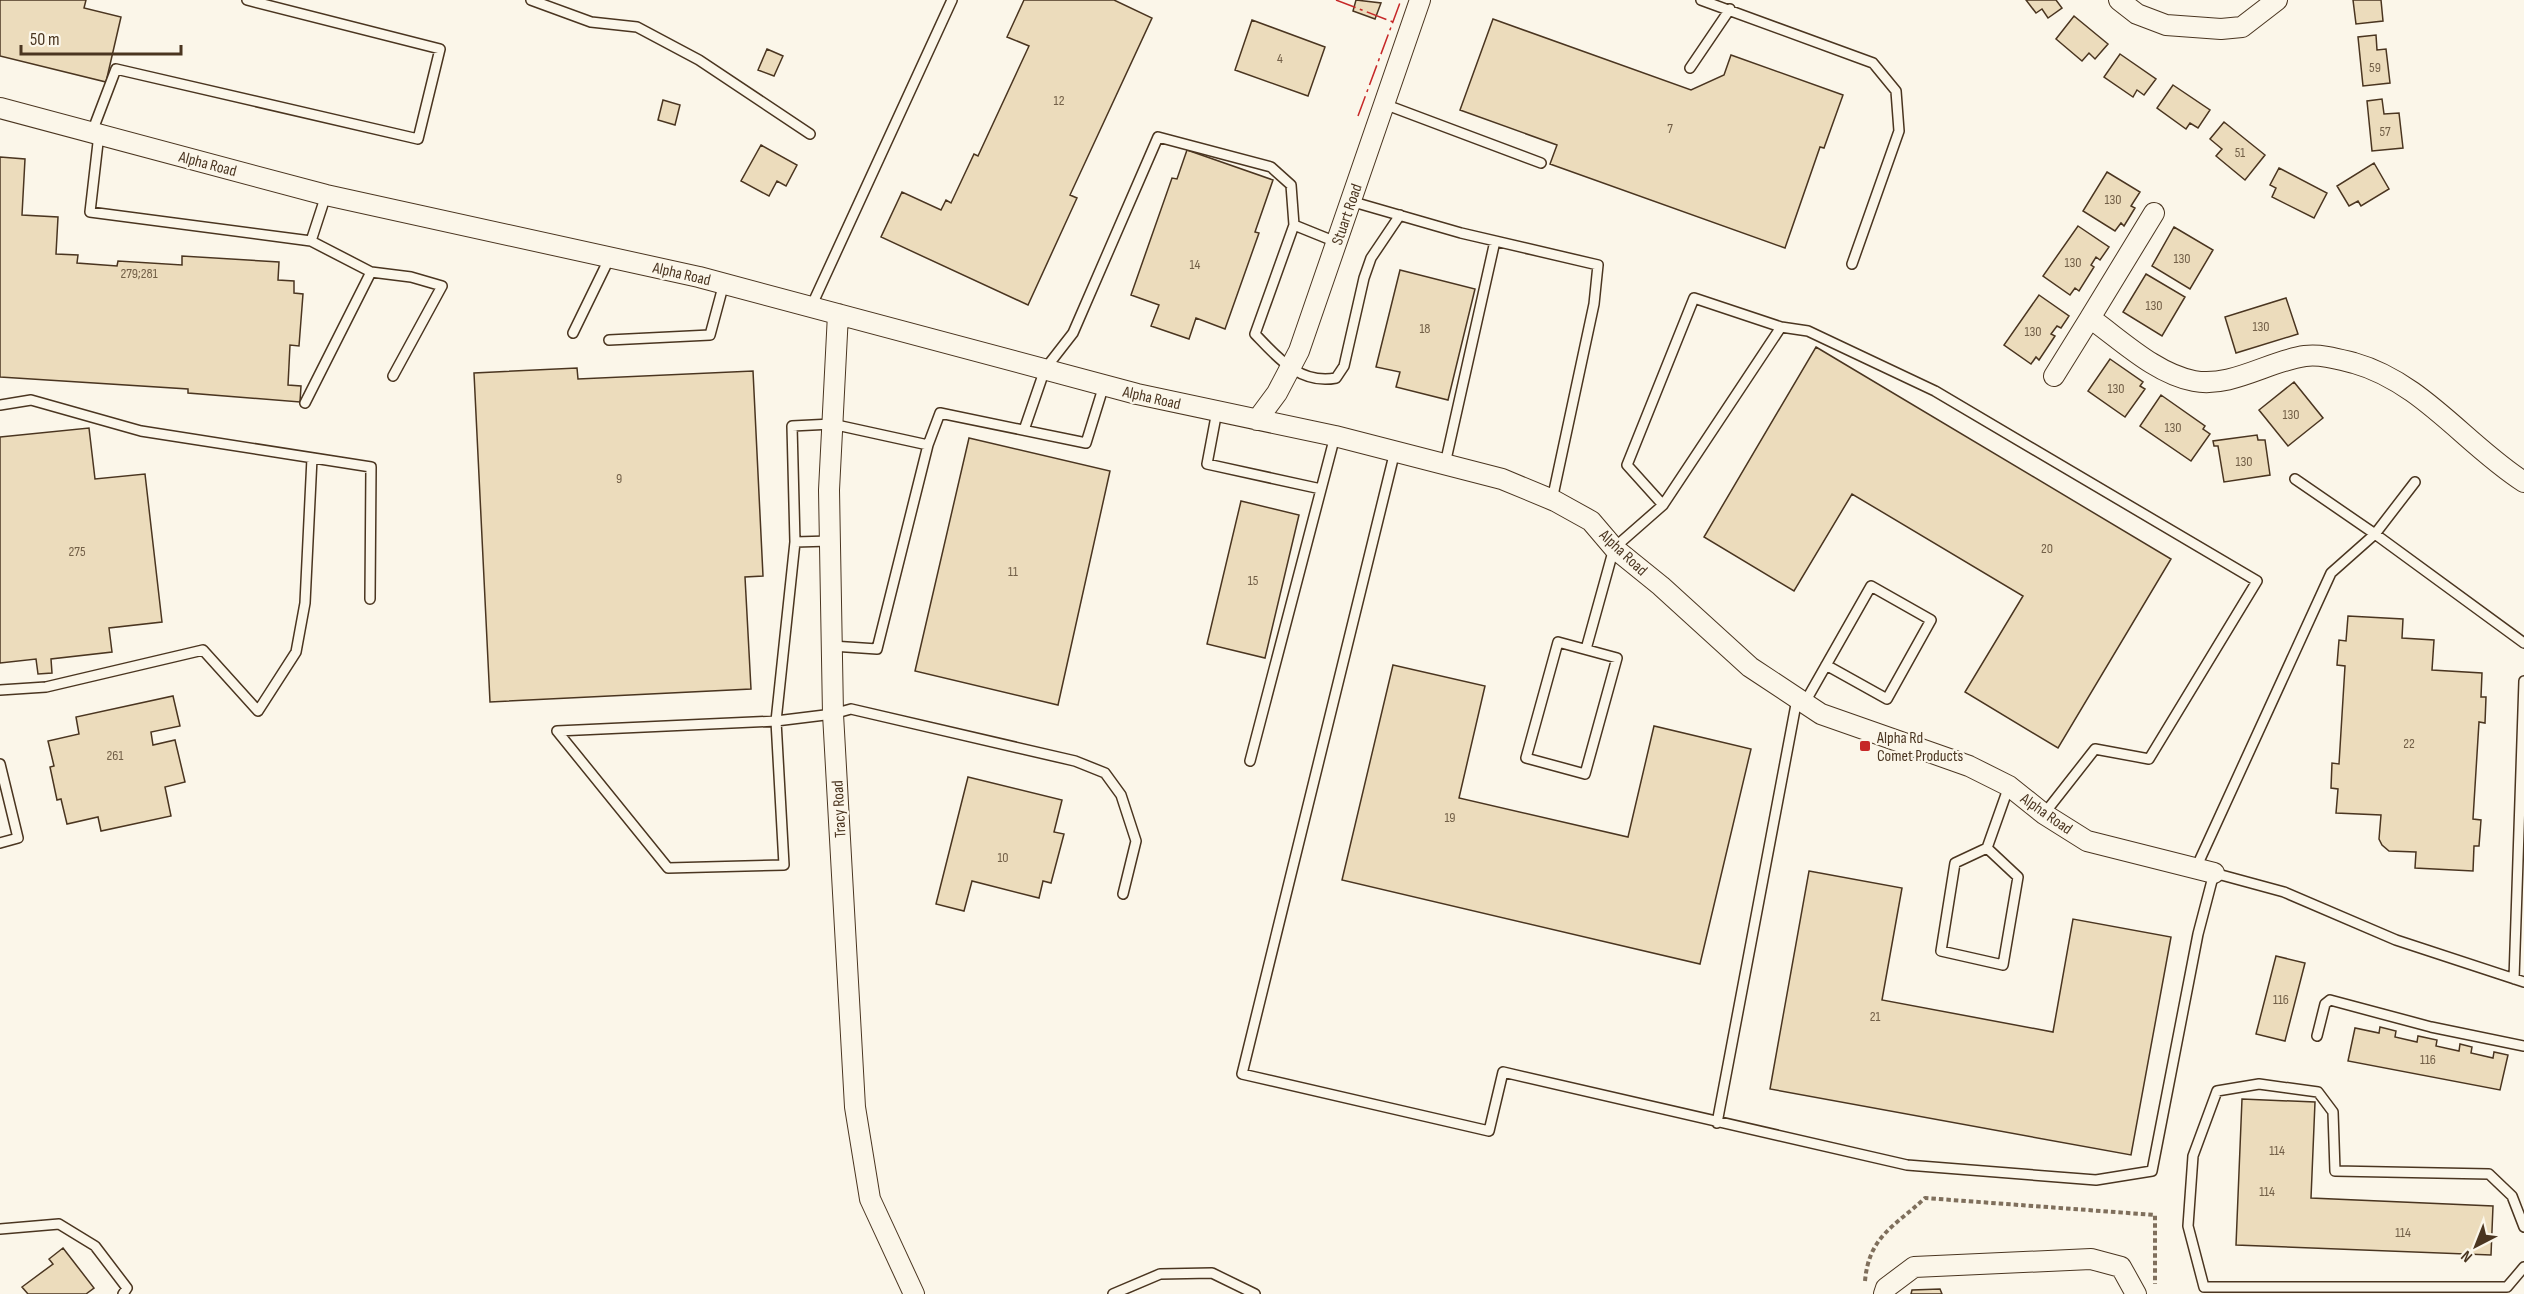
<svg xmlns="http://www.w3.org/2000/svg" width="2524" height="1294" font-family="'Sofia Sans Condensed',sans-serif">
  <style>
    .building { fill: #ecdcbc; stroke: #4a3520; stroke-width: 1.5 }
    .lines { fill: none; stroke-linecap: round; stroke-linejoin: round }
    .service-casing { stroke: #4a3520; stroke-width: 12 }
    .minor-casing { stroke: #4a3520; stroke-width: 22 }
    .path { stroke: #7f6f5c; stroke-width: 4; stroke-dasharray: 4.5 3; stroke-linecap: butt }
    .service { stroke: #fbf6e9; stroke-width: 9 }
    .minor { stroke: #fbf6e9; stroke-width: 20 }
    .power { stroke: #c62828; stroke-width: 1.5; stroke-dasharray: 21 4.5 3 4.5; stroke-linecap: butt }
    .poi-dot { fill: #c62828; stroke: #fbf6e9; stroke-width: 2 }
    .labels { text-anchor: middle; stroke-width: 4.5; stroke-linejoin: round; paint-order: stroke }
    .number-label { font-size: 14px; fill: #725f47 }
    .street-label { font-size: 16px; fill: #4a3520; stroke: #fbf6e9 }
    .poi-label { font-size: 16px; fill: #4a3520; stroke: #fbf6e9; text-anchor: start }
  </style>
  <rect width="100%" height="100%" fill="#fbf6e9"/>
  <!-- building -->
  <path class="building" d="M0 0H86L84 8 121 17 106 82 0 56Z
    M1024 0H1114L1152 18 1070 195 1077 198 1028 305 881 237 902 192 941 210 946 200 951 203 974 154 978 156 1029 46 1007 37Z
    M1356 0 1381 3 1375 19 1353 11Z
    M2026 0H2056L2062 8 2048 18 2042 9 2036 13Z
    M2353 0H2381L2383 21 2356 24Z
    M2074 16 2108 44 2095 59 2089 53 2082 61 2056 39Z
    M1493 19 1691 90 1724 75 1731 55 1843 95 1824 148 1820 147 1785 248 1550 164 1557 145 1460 110Z
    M1252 20 1325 47 1308 96 1235 70Z
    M2376 35 2377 50 2386 49 2390 83 2363 86 2358 37Z
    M767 49 783 56 774 76 758 70Z
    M2120 54 2156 79 2144 95 2137 90 2133 97 2104 77Z
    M2173 85 2210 110 2198 128 2190 123 2186 129 2157 108Z
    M2382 99 2384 114 2399 113 2403 148 2372 151 2367 101Z
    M663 100 680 105 675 125 658 120Z
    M2224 122 2265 155 2245 180 2216 156 2222 149 2210 139Z
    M761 145 797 165 786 186 777 181 769 196 741 181Z
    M1187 150 1273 180 1255 232 1259 233 1225 329 1196 318 1189 339 1151 326 1159 305 1131 295 1172 178 1177 179Z
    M0 157 25 159 22 215 58 217 56 254 78 255 77 263 117 266 118 261 182 265V256L279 262 278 280 294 281V293L303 294 299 346 290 345 288 385 301 386 300 402 188 393V389L0 377Z
    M2374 163 2389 189 2361 206 2358 201 2349 206 2337 186Z
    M2279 168 2327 193 2314 218 2272 197 2276 188 2270 185Z
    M2107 172 2140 192 2131 206 2135 208 2124 226 2121 223 2115 231 2083 211Z
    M2078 226 2109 247 2100 260 2096 257 2091 265 2094 267 2079 291 2075 288 2070 295 2043 276Z
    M2174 227 2213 250 2190 289 2152 266Z
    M1400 270 1475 289 1448 400 1396 387 1400 372 1376 367Z
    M2146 274 2185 297 2162 336 2123 312Z
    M2039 295 2069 316 2061 328 2057 326 2051 334 2055 336 2039 360 2036 357 2031 364 2004 345Z
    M2286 298 2298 334 2236 353 2225 317Z
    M1816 347 2171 559 2058 748 1965 692 2023 596 1852 494 1794 591 1704 537Z
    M2110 359 2143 382 2140 386 2145 389 2125 417 2088 391Z
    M577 368 578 379 753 371 763 576 745 577 751 689 490 702 474 373Z
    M2294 382 2323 418 2288 446 2259 410Z
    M2161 395 2205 426 2203 429 2210 434 2191 461 2140 426Z
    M89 428 95 479 145 474 162 622 109 628 112 652 51 659 52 673 38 674 36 659 0 663V437Z
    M2257 435 2258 440H2265L2270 475 2224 482 2218 446H2214L2213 441Z
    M969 438 1110 471 1058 705 915 671Z
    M1241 501 1299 515 1265 658 1207 644Z
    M2348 616 2403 619 2402 638 2434 640 2432 670 2482 673 2481 697H2486L2485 723 2479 722 2473 819 2481 820 2479 846H2474L2473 871 2415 868 2416 852 2389 851 2382 845 2379 839 2381 815 2336 813 2338 789 2331 788 2332 763 2339 764 2345 666 2337 665 2339 640 2346 641Z
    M1393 665 1485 686 1459 798 1628 837 1654 726 1751 749 1700 964 1342 880Z
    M173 696 180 726 151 732 153 745 175 740 185 782 165 787 171 816 101 831 98 817 67 824 61 799 57 800 50 767 54 766 48 741 79 734 76 717Z
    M968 777 1062 800 1054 832 1064 834 1051 883 1043 881 1039 898 972 881 964 911 936 904Z
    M1809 871 1902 888 1882 1000 2053 1032 2073 919 2171 937 2131 1155 1770 1089Z
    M2276 956 2305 963 2285 1041 2256 1034Z
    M2380 1027 2396 1031 2395 1037 2417 1042 2418 1036 2437 1040 2436 1046 2459 1051 2460 1044 2472 1047 2471 1053 2493 1058 2494 1052 2508 1055 2500 1090 2348 1061 2355 1028 2379 1033Z
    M2242 1099 2315 1102 2311 1198 2493 1206 2491 1255 2236 1245Z
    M63 1248 94 1288 86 1294H28L22 1287 53 1264 49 1259Z
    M1940 1289 1942 1294H1911L1912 1290Z"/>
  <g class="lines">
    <!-- service casing -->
    <g class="service-casing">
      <path id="service" d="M531 0 591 22 637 27 699 60 810 134
        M1701 0 1873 63 1896 91 1899 131 1852 264
        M1690 68 1730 9
        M1384 104 1541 163
        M92 132 116 69 418 139 440 49 247 0
        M99 134 90 212 311 241 326 195
        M1350 201 1461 233 1598 265 1594 304 1552 500
        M311 241 371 272 411 277 442 286 393 376
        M1336 242 1294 225 1255 334C1277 357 1300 385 1336 378L1344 366 1364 278 1371 258 1400 215
        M811 307 952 0
        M573 333 610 257
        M609 340 710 335 724 283
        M305 403 371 272
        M0 405 31 400 141 431 371 467 370 599
        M1217 411 1207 464 1321 489
        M1024 430 1045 369 1073 333 1158 137 1271 167 1291 185 1294 225
        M928 445 940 413 1086 443 1104 385
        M1395 451 1242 1074 1489 1131 1503 1072 1907 1165 2096 1180 2152 1171 2198 934 2214 873 2284 892 2396 940 2524 982
        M1445 464 1495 241
        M2295 479 2375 534 2524 643
        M1663 505 1627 465 1694 298 1781 327
        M795 542 830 541
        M1558 642 1617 658 1585 774 1526 758Z
        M1586 649 1614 548 1663 505 1781 327 1808 331 1935 391 2257 581 2149 759 2095 749 2044 814
        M0 690 46 687 203 650 258 711 296 652 305 603 312 458
        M1804 704 1871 586 1931 620 1887 699 1826 665
        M557 731 668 868 784 865 776 721 795 542 792 426 832 424 928 445 877 649 832 646
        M557 731 776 721 833 714 851 709 1075 761 1105 773 1121 795 1136 841 1123 894
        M1250 761 1335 436
        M0 764 18 838 0 843
        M1987 848 2018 877 2003 965 1941 951 1955 863 1987 848 2009 786
        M2196 868 2331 573 2375 534 2415 482
        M2514 979 2524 681
        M2317 1036 2325 1004 2330 1000 2431 1027 2524 1046
        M1717 1123 1797 699
        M2524 1227 2512 1196 2489 1174 2335 1171 2333 1112 2318 1092 2259 1084 2217 1091 2193 1156 2188 1226 2204 1287H2507L2524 1267
        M0 1229 59 1224 95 1246 127 1288 123 1294
        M1113 1294 1160 1274 1212 1273 1255 1294"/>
    </g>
    <!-- minor casing -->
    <g class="minor-casing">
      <path id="minor" d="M2119 0 2137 14 2166 25 2221 29 2242 27 2277 0
        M0 108 326 195 699 277 1137 394 1335 436 1502 479 1555 501 1591 521 1614 548 1661 586 1750 667 1821 714 1969 766 2009 786 2044 814 2087 841 2214 873
        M2154 213 2090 318C2121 340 2156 374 2194 381 2231 388 2269 361 2305 356 2321 354 2338 359 2354 363 2422 382 2466 445 2524 482
        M838 314 829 490 833 714 855 1107 870 1199 914 1294
        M2054 376 2090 318
        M1257 420 1277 393 1299 351 1420 0
        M1884 1294 1886 1288 1914 1267 2091 1259 2121 1267 2136 1294"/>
    </g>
    <!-- path -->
    <path class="path" d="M1865 1281C1869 1236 1894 1227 1925 1198L2155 1215V1284"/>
    <!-- service -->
    <use href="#service" class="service"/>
    <!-- minor -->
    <use href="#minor" class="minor"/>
    <!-- power -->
    <path class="power" d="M1336 0 1393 22
      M1358 116 1401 0"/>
  </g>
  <!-- markers -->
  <rect class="poi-dot" x="1859" y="740" width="12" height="12" rx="3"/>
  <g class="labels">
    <!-- number labels -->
    <g class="number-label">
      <text x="1280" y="63">4</text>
      <text x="2375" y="72">59</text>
      <text x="1059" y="105">12</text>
      <text x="1670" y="133">7</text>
      <text x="2385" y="136">57</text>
      <text x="2240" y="157">51</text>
      <text x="2113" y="204">130</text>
      <text x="2182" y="263">130</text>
      <text x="2073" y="267">130</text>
      <text x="1195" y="269">14</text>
      <text x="139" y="278">279;281</text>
      <text x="2154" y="310">130</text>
      <text x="2261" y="331">130</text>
      <text x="1425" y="333">18</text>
      <text x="2033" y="336">130</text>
      <text x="2116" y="393">130</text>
      <text x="2291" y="419">130</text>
      <text x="2173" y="432">130</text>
      <text x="2244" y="466">130</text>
      <text x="619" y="483">9</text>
      <text x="2047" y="553">20</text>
      <text x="77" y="556">275</text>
      <text x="1013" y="576">11</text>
      <text x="1253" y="585">15</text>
      <text x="2409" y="748">22</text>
      <text x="115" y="760">261</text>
      <text x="1450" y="822">19</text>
      <text x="1003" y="862">10</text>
      <text x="2281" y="1004">116</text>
      <text x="1875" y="1021">21</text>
      <text x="2428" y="1064">116</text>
      <text x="2277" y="1155">114</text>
      <text x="2267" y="1196">114</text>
      <text x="2403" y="1237">114</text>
    </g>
    <!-- street labels -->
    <g class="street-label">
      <text transform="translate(208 163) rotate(15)" y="6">Alpha Road</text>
      <text transform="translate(1346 214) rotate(-71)" y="6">Stuart Road</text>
      <text transform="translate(682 273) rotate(13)" y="6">Alpha Road</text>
      <text transform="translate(1152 397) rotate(13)" y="6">Alpha Road</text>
      <text transform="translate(1624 552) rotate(43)" y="6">Alpha Road</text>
      <text transform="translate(838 809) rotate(-93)" y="6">Tracy Road</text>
      <text transform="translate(2047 813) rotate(35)" y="6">Alpha Road</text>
    </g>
    <!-- poi labels -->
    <g class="poi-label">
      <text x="1877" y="743">Alpha Rd<tspan x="1877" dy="18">Comet Products</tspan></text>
    </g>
  </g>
  <!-- north arrow -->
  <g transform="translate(2476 1246) rotate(222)" stroke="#fbf6e9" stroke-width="4.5" paint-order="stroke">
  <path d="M0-4.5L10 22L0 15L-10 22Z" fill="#4a3520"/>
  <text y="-9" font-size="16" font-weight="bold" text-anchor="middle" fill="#4a3520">N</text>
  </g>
  <!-- scale -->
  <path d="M21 45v9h160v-9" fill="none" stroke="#4a3520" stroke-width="3"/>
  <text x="30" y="45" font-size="18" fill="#4a3520" stroke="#fbf6e9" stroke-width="4.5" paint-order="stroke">50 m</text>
</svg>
